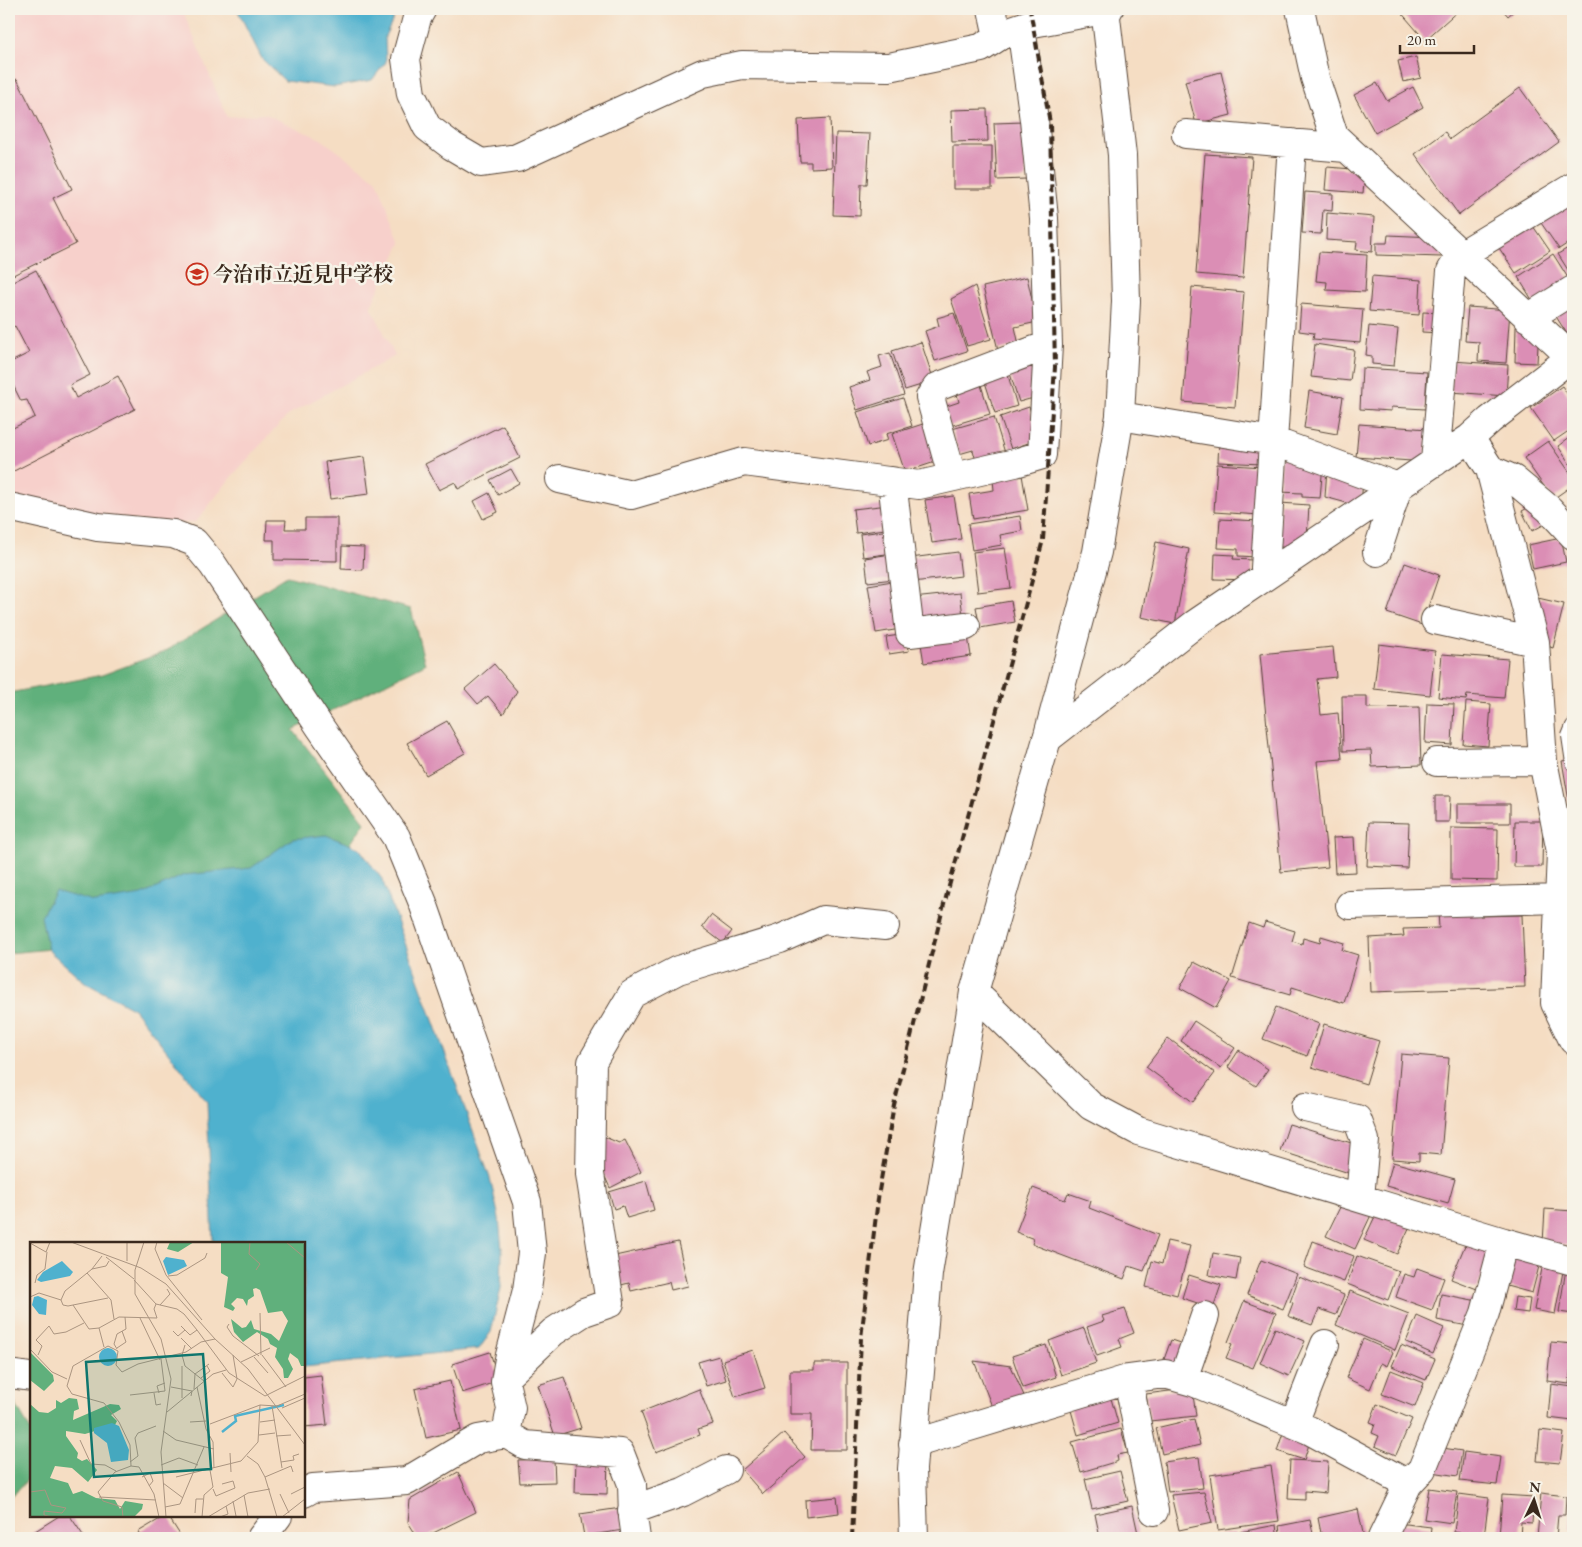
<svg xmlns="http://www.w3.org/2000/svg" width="1582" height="1547" font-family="'EB Garamond','Noto Serif JP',serif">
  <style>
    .built { fill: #f7d0cb }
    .forest { fill: #60b07c; stroke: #4e6d4d }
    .water { fill: #4fb1ce; stroke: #456e76 }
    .building { fill: #db8eb5 }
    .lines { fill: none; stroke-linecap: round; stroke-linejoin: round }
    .service-casing { stroke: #574537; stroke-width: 16 }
    .minor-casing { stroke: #574537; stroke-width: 30 }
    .tertiary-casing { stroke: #574537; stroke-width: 30 }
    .service { stroke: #fff; stroke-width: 14 }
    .minor { stroke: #fff; stroke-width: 28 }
    .tertiary { stroke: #fff; stroke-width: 28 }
    .rail { stroke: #3b2a1e; stroke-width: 4; stroke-dasharray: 8 4; stroke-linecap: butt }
    .labels { text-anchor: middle; stroke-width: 5; stroke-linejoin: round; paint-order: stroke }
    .poi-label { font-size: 20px; font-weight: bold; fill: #3b2a1e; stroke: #f7f3e8; text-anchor: start }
    .inset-river { fill: none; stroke: #4fb1ce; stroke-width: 2.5 }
    .inset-road { fill: none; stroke: #ab9581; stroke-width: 1 }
    .view { fill: #0f766e; fill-opacity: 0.15; stroke: #0f766e; stroke-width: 2.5 }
    .inset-edge { fill: none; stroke: #3b2a1e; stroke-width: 2.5 }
  </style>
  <rect width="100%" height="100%" fill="#f7f3e8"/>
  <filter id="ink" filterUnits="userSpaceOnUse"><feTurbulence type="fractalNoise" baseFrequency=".02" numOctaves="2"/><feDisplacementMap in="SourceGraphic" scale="10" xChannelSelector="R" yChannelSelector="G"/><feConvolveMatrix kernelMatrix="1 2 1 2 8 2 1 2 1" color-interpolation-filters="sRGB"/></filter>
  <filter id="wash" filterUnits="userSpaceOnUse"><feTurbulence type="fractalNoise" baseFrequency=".0096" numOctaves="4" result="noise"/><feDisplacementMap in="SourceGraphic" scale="20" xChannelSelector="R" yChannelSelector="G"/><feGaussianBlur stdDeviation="1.12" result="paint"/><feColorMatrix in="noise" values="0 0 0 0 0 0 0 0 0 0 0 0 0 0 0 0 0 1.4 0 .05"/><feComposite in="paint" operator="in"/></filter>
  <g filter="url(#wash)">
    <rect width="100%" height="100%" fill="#f5ddc3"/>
    <!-- built -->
    <path class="built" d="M9 9H182L227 117 265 114 321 139 377 180 401 243 371 306 395 356 289 414 232 476 196 522 160 525 9 499Z"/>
    <!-- forest -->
    <path class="forest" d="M287 576 411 609 425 664 293 730 365 822 335 867 82 946 9 953V693L102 675 164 652Z
      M9 1393 31 1431V1476L9 1499Z"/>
    <!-- water -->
    <path class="water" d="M237 9H398L385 36 386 62 372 80 335 87 285 81 262 59Z
      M326 835 359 848 382 879 490 1178 499 1218 502 1250 501 1288 491 1332 479 1349 304 1367V1243H213L207 1102 134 1009 86 983 48 950 41 916 55 891 94 902 142 895 184 875 251 868 292 839Z"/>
    <g id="blocks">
      <!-- building -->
      <path class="building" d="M1401 9H1460L1425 40 1399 10Z
        M1502 9H1516L1508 16Z
        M1416 57 1421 78 1403 82 1398 61Z
        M1221 72 1231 115 1196 124 1185 81Z
        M17 79 72 189 53 198 76 244 9 277V83Z
        M1377 83 1387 101 1413 87 1423 107 1375 133 1354 95Z
        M1520 88 1559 142 1459 215 1415 154 1445 132 1450 139Z
        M987 109 988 141 952 142 951 110Z
        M830 118 832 167 811 168V162H800L798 120Z
        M1024 122 1026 179 997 180 994 123Z
        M836 133 870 134 867 184H861L860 216 833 215Z
        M953 146H992V189H953Z
        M1205 154 1252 157 1243 278 1196 274Z
        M1327 167 1365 170 1363 193 1325 190Z
        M1305 192 1333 194 1332 211 1323 210 1321 234 1302 233Z
        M1573 198V240L1559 249 1539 220Z
        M1327 213 1374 217 1372 252 1356 250 1357 242 1326 240Z
        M1533 226 1550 251 1516 273 1499 248Z
        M1388 235 1434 237 1443 243 1442 257 1376 255V243H1387Z
        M1573 245V278L1558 254Z
        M1319 252 1367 255 1365 292 1326 290 1327 282 1316 281Z
        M1553 254 1570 281 1534 303 1518 277Z
        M36 270 90 375 70 385 76 398 118 376 135 409 10 473 9 470V430L35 417 27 400 21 401 9 377V363L29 353 15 326 9 329V284Z
        M1372 276 1421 280 1419 315 1369 311Z
        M1027 277 1037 322 1015 327 1019 345 998 350 983 287Z
        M975 286 991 339 967 346 951 299Z
        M1192 287 1244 292 1235 407 1183 402Z
        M1573 303V339L1571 340 1555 315Z
        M1301 304 1363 309 1360 343 1313 339 1314 333 1299 331Z
        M1468 307 1510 310 1506 363 1478 361 1479 342 1465 341Z
        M1423 312 1441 313 1439 333 1422 332Z
        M954 313 967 351 935 361 925 331 939 326 937 318Z
        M1369 326 1398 329 1394 366 1372 364V356L1366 355Z
        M1516 327 1539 328 1537 363 1515 362Z
        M921 342 934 381 905 390 892 351Z
        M1315 344 1354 350 1350 381 1311 377Z
        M890 353 904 395 857 410 849 387 870 380 867 372 882 367 879 356Z
        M1034 360 1044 395 1019 402 1008 367Z
        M1453 361 1508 365 1506 396 1451 392Z
        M1362 368 1427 372 1425 409 1391 407V411L1360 409Z
        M1007 372 1017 406 995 413 984 379Z
        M980 382 990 414 950 426 944 407 959 402 956 390Z
        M1562 386 1573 402V428L1554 441 1531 408Z
        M1309 391 1343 397 1337 434 1304 428Z
        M903 398 912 426 886 434 888 440 868 446 857 412Z
        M1029 407 1040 439 1011 449 1000 417Z
        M994 417 1005 453 976 461 973 450 959 454 952 429Z
        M929 422 941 460 905 472 892 434Z
        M1359 424 1428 429 1425 462 1356 457Z
        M503 425 520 458 458 489 455 482 439 490 425 464Z
        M1573 435V469L1558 446Z
        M1219 440 1263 447 1262 464 1218 462Z
        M1548 441 1573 477V485L1553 499 1524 458Z
        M364 457 369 494 330 499 325 462Z
        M1282 457 1323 464 1320 498 1302 497V493L1279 492Z
        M1217 464 1263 467 1260 515 1214 512Z
        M1327 468 1363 478 1361 507 1325 497Z
        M511 469 519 483 498 495 490 480Z
        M1022 475 1028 510 973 519 969 494 994 490 993 480Z
        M489 493 498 512 483 519 474 501Z
        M954 496 961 539 932 543 925 500Z
        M1280 503 1309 505 1307 539 1300 548 1278 547Z
        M1537 503 1547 523 1532 531 1522 511Z
        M889 505 892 528 856 533 853 509Z
        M1020 516 1022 531 1000 535 1002 545 972 550 968 524Z
        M305 518H337V561L274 560V540H266L267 520H286L285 529H305Z
        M1220 519 1259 521 1257 557 1238 556V549L1218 548Z
        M891 530 894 553 863 557 860 534Z
        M1561 538 1566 562 1533 569 1528 545Z
        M1156 542 1189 549 1175 624 1141 617Z
        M342 546 364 547 363 570 341 569Z
        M1005 548 1011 588 978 592 973 552Z
        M958 552 961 576 913 582 910 558Z
        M891 554 894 579 868 582 865 558Z
        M1215 554 1234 555 1233 559 1252 560V580L1214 579Z
        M1405 563 1439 575 1422 625 1387 613Z
        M899 580 907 628 876 633 868 585Z
        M960 593 964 623 916 628 913 598Z
        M1538 598 1564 604 1553 648 1550 647Z
        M1011 601 1015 622 980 628 976 607Z
        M967 630 971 656 924 663 920 638Z
        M907 634 909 651 889 654 886 637Z
        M1379 644 1435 651 1430 695 1374 689Z
        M1333 647 1336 677 1317 679 1321 715 1338 713 1342 759 1317 761 1328 867 1281 872 1260 654Z
        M1442 654 1508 659 1504 698 1467 695 1466 700 1438 697Z
        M494 664 517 691 503 714 488 696 478 704 465 689Z
        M1342 696H1367V708L1419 707 1421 765 1372 767 1371 750 1343 751Z
        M1466 702 1491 704 1488 746 1463 744Z
        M1427 703 1454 704 1452 745 1425 743Z
        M447 721 465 753 426 775 407 743Z
        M1573 759V819H1572L1562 761Z
        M1435 796H1450L1449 822H1435Z
        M1457 804H1510V823H1457Z
        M1515 821H1543L1542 867H1514Z
        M1369 822 1409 823 1407 868 1367 866Z
        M1451 828 1498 829 1497 881 1451 880Z
        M1354 837 1356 872 1335 873 1333 838Z
        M1480 909V916L1522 915 1525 987 1371 992 1369 938 1404 936 1403 929 1439 928 1438 911Z
        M711 915 732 931 723 943 702 927Z
        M1265 922 1295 931 1292 941 1302 944 1303 938 1320 943 1321 936 1344 943 1342 950 1358 955 1344 1003 1292 987 1290 995 1232 978 1249 923 1263 928Z
        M1194 962 1231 981 1216 1008 1180 988Z
        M1276 1007 1319 1024 1307 1056 1263 1039Z
        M1194 1021 1235 1048 1221 1068 1181 1041Z
        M1324 1024 1379 1041 1366 1084 1312 1067Z
        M1168 1038 1215 1073 1193 1102 1146 1067Z
        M1239 1050 1268 1069 1256 1086 1228 1067Z
        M1401 1054 1449 1058 1441 1155 1419 1153V1161L1392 1159Z
        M1289 1124 1358 1145 1349 1173 1280 1151Z
        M600 1135 619 1143 625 1140 641 1172 610 1188 597 1159Z
        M1393 1162 1455 1179 1448 1204 1386 1186Z
        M646 1181 654 1210 627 1218 623 1206 614 1209 609 1192Z
        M1033 1188 1065 1200 1068 1193 1091 1201 1089 1208 1158 1235 1144 1271 1129 1266 1124 1279 1032 1244 1034 1239 1016 1232Z
        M1343 1201 1371 1215 1355 1249 1326 1236Z
        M1545 1209 1573 1211V1245L1543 1243Z
        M1377 1212 1410 1226 1397 1254 1364 1240Z
        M1468 1238 1493 1249 1477 1289 1451 1279Z
        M1167 1241 1190 1246 1177 1295 1146 1287 1152 1261 1162 1264Z
        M1313 1241 1354 1256 1344 1282 1304 1267Z
        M678 1242 688 1286 671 1290 669 1282 631 1291 629 1283 621 1285 615 1256Z
        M1512 1247 1542 1255 1532 1293 1503 1285Z
        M1213 1253 1240 1258 1236 1280 1209 1275Z
        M1357 1256 1399 1271 1388 1300 1347 1284Z
        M1544 1258 1565 1261 1555 1314 1534 1310Z
        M1261 1260 1297 1274 1283 1309 1247 1295Z
        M1417 1268 1444 1278 1432 1310 1396 1297 1404 1274 1414 1277Z
        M1566 1269 1573 1270V1314L1559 1312Z
        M1189 1275 1221 1285 1213 1308 1182 1298Z
        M1299 1277 1344 1295 1336 1315 1319 1309 1312 1325 1288 1316 1293 1303 1290 1302Z
        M1350 1291 1409 1314 1395 1350 1336 1325Z
        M1441 1294 1478 1301 1473 1327 1437 1320Z
        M1515 1297 1530 1299 1528 1313 1513 1311Z
        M1244 1301 1276 1313 1253 1368 1226 1358 1232 1344 1228 1342Z
        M1125 1309 1134 1333 1119 1339 1122 1347 1097 1356 1087 1327 1104 1321 1102 1316Z
        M1417 1316 1444 1328 1433 1354 1406 1342Z
        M1084 1328 1096 1363 1061 1375 1049 1341Z
        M1275 1328 1305 1341 1289 1376 1260 1363Z
        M1363 1339 1393 1352 1387 1366 1381 1363 1370 1389 1346 1378Z
        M1171 1340 1189 1346 1182 1368 1163 1362Z
        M1551 1342 1573 1344 1569 1384 1547 1381Z
        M1046 1345 1056 1377 1023 1388 1012 1356Z
        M1401 1345 1435 1359 1426 1380 1392 1366Z
        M753 1350 765 1388 735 1397 723 1360Z
        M490 1352 499 1381 462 1393 452 1364Z
        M719 1356 726 1380 706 1386 698 1362Z
        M974 1361 1011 1366 1025 1398 993 1409Z
        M814 1363H847V1450H811L812 1414H790V1370H814Z
        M1391 1370 1424 1383 1415 1407 1382 1394Z
        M321 1375 327 1425 304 1427V1377Z
        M564 1377 581 1428 555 1436 538 1385Z
        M450 1381 461 1430 426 1438 415 1389Z
        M1551 1384 1573 1387V1421L1548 1418Z
        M1192 1388 1196 1416 1150 1421 1146 1394Z
        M699 1389 713 1424 698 1429 700 1435 656 1452 641 1412Z
        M1110 1395 1118 1423 1078 1435 1070 1407Z
        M1377 1404 1412 1419 1396 1455 1375 1446 1379 1436 1372 1433 1375 1424 1370 1422Z
        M1194 1419 1200 1445 1162 1454 1156 1428Z
        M1121 1429 1128 1453 1117 1455 1118 1461 1081 1472 1072 1442Z
        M1284 1430 1311 1438 1304 1460 1277 1451Z
        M1540 1430 1564 1433 1560 1463 1537 1461Z
        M784 1433 805 1457 763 1494 742 1470Z
        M1436 1447 1462 1451 1458 1476 1432 1472Z
        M1464 1452 1501 1457 1497 1485 1460 1481Z
        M576 1457 608 1458 607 1494 575 1493Z
        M1199 1457 1203 1488 1168 1492 1164 1462Z
        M554 1459 555 1482 520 1483 518 1460Z
        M1290 1460 1328 1462 1326 1493 1305 1491V1500L1288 1499Z
        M1271 1466 1279 1521 1218 1530 1210 1475Z
        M1120 1471 1128 1501 1092 1509 1085 1479Z
        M458 1472 476 1512 423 1538H418L408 1522 410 1500Z
        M1429 1488 1457 1492 1452 1523 1424 1519Z
        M1204 1492 1212 1523 1179 1530 1171 1495Z
        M1541 1493 1566 1496 1565 1515H1558L1556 1538H1537Z
        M1459 1494 1489 1498 1484 1536 1454 1532Z
        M1502 1495 1534 1497 1532 1523 1521 1522 1520 1538H1499Z
        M837 1497 839 1513 806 1517 805 1500Z
        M1572 1498H1573V1529H1570Z
        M1132 1506 1139 1538H1100L1095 1514Z
        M621 1508 624 1530 584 1536 580 1514Z
        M1358 1509 1364 1538H1322L1318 1518Z
        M59 1516H70L85 1538H36L32 1533Z
        M165 1516H168L182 1538H142L138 1532Z
        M1310 1520 1314 1538H1281L1279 1526Z
        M1397 1523 1431 1527 1430 1538H1395Z
        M1276 1525 1278 1538H1241L1240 1532Z
        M1234 1533 1235 1538H1214V1537Z"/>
    </g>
  </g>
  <g filter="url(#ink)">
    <use href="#blocks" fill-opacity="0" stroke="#574537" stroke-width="1"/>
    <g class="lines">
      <!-- service casing -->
      <g class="service-casing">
        <path id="service" d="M1573 726 1569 736 1573 763"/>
      </g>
      <!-- minor casing -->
      <g class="minor-casing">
        <path id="minor" d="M422 9 417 18 406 59 411 94 427 127 452 146 481 163 517 158 703 73 742 65 889 67 981 48 1006 32 1033 23 1109 9
          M992 9 998 37
          M1300 9 1315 78 1334 136 1571 357
          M1186 134 1346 148
          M1528 318 1573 290
          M1120 416 1273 441 1398 487 1377 552
          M1470 438 1490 469 1535 642 1543 761 1561 852 1555 1003 1573 1040
          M1435 462 1451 271 1461 255 1573 187
          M1490 469 1513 479 1549 509 1573 535
          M952 476 930 397 937 387 1048 345
          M560 479 631 495 744 462 919 485 1015 463 1042 455 1048 345 1044 218 1034 120 1021 27
          M892 481 910 633 966 626
          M9 507 98 527 173 534 194 542 213 565 320 727 396 837 423 903 527 1202 532 1253 527 1290 509 1359 505 1382 511 1408 506 1434
          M1265 568 1292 143
          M1435 620 1535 642
          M1047 739 1195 624 1470 438 1490 420 1573 356
          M1437 762 1543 761
          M1350 905 1559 899
          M974 992 1091 1106 1138 1131 1504 1242 1573 1261
          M1305 1107 1357 1119 1365 1140 1360 1198
          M9 1374 31 1377
          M506 1377 553 1332 584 1312 610 1303 590 1174 592 1062 632 994 678 970 780 939 823 920 885 926
          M1128 1379 1154 1511
          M1183 1379 1205 1316
          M1294 1423 1325 1344
          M913 1444 1128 1379 1165 1374 1193 1382 1309 1430 1408 1484
          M304 1493 313 1488 407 1481 478 1439 506 1434 525 1445 620 1453 632 1484 633 1517 636 1538
          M632 1510 683 1492 726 1470
          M261 1538 278 1516
          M1382 1538 1408 1484 1422 1469 1485 1313 1504 1242"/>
      </g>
      <!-- tertiary casing -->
      <g class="tertiary-casing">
        <path id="tertiary" d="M914 1538 912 1469 928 1274 974 992 1047 739 1097 552 1120 416 1126 301 1122 155 1105 9"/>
      </g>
      <!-- service -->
      <use href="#service" class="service"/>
      <!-- minor -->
      <use href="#minor" class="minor"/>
      <!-- tertiary -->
      <use href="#tertiary" class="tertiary"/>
      <!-- rail -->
      <path class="rail" d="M852 1538 861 1338 879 1191 894 1105 942 912 1043 540 1055 367 1050 123 1030 9"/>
    </g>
  </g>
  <!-- icons -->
  <defs>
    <g id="school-ring" transform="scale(1.125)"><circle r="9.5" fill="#f7f3e8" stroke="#c8321e" stroke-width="1.5"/><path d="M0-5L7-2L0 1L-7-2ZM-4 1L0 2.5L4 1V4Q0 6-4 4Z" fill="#c8321e"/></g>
  </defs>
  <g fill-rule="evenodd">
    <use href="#school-ring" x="197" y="274"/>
  </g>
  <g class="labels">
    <!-- poi labels -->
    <g class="poi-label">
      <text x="213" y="281">今治市立近見中学校</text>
    </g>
  </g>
  <!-- overview -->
  <g transform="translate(30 1242)">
    <rect width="275" height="275" fill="#f5ddc3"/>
    <path d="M140 0H164L148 10 137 7ZM191 0H273L275 5V124H271L268 117 260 111 258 117 263 127 258 136H254L253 127 245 115 247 106 240 102 238 97 227 90 213 100 204 90 201 77 212 86 216 85 221 78 224 87 241 92 249 99 258 79 252 69 238 71 230 48 226 46 223 47 224 54 218 58 217 64 213 57 207 56 201 62 205 66 203 69 194 65 198 35 191 31ZM0 110 23 133 24 139 14 149 0 138ZM39 156 47 157 49 167 44 169 43 178 80 162 89 163 91 167 81 173 87 179 85 183 55 192 36 189V194L48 211 47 216 52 219 57 217 67 228 58 240 42 226 25 224 20 236 38 241 43 252 52 249 66 256 85 258 90 267 95 259 113 262 112 267 104 275H0V162L9 170 18 171 26 166V158L31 161Z" fill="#60b07c"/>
    <path d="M136 15 154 18 157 24 138 33 133 19ZM32 19 43 30 40 34 11 40 7 38 13 30ZM8 54 17 58 16 73 9 72 2 63 4 55ZM69 115a9 9 0 1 1 18 0a9 9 0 1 1-18 0ZM82 181 89 184 99 208 98 218 81 220 77 201 64 191V186Z" fill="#4fb1ce"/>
    <path class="inset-river" d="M192 190 206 179 205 174 254 163"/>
    <path class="inset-road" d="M41 0 111 26 136 42 185 97 218 127 275 203M114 0 105 28V52L131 97 141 137 131 210 136 275M127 0 125 7 136 33 172 78M220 0 219 12 230 22 226 28M256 0 275 16M0 1 16 10 20 0M72 14 62 27 35 49 31 58 33 63 38 64 78 56M76 15 104 37M97 19V0M62 27 76 24 79 19M57 31 81 58 84 77M138 34 147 33 175 16 177 11M104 38 126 62 147 67 154 72 167 88M5 41 7 33 15 27 17 10M0 55 9 51 31 58M43 63 59 87 69 86 89 75 127 76 124 67 126 62M130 63 140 52 137 47M230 71 231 113M110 76 130 118M199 82 197 85 203 94 229 114M151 84 160 93 167 88 199 131 235 154 275 134M69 86 74 105M143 89 148 94 155 88M151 96 162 107M155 103 152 113 155 124 174 139M87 106 96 100 92 89M0 107 22 130 37 137M87 107 84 102 87 92 96 87 95 75M8 113 12 104 6 98 19 84 24 92 36 90 54 81M232 113 256 145M224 115 238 131M211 120 240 106M152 124V156M192 131 203 145 207 137 203 113M171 136 180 129 177 124M141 145 162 149 161 154M167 145 176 187 183 200 184 226M164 147 165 132 179 122M124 151 126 163 131 162M129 151 127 144 135 141M100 153 135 149 131 117M242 164 252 226M252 166 275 156M137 170 183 132 196 128M160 180 176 179M230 180 245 178M180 182 230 163 247 164 275 152M133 189 146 198 184 207M229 193 245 191M246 194 261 193M50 198 61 222 75 223 86 229M200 211 201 230M217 214 228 222 235 235 247 275M100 220 108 214 105 196 108 191 126 184M251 220 264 218 263 214 269 212M131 223 149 216 168 223M101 224 100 203 89 180 74 161 42 152 37 144 43 124 78 104 88 109 86 123 92 130 108 122 156 110 171 100 185 97M112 235 120 231 123 239 119 244M146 235 211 219 228 200 230 163M235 235 261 224 263 230M133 241 153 256M183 247 186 254 205 246 203 239 192 242M0 250 15 248 21 263 36 266 32 271 14 269V273L22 275M250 252 259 271M261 252 275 245M214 253 218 275M69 255 126 258M203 259 206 274M135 265 150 262 174 205M165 271 166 257H173M93 275 92 265 73 259 68 250 85 230 101 224 109 225 124 252 129 275M172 275 174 253 183 245 180 228M178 275 218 251 240 247M190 275 198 272 196 264M252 275 275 257"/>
    <path class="view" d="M173 112 181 227 64 235 56 120Z"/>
    <rect width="275" height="275" class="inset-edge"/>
  </g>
  <!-- margin -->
  <rect width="1582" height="1547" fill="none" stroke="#f7f3e8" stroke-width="30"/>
  <!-- north arrow -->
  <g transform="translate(1534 1500) rotate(4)" stroke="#f7f3e8" stroke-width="4" paint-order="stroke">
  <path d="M0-4L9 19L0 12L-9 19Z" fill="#3b2a1e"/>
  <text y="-8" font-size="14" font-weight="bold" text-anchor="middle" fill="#3b2a1e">N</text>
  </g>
  <!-- scale -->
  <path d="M1400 45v8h74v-8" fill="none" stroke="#3b2a1e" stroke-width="2.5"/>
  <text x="1407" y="45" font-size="15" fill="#3b2a1e" stroke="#f7f3e8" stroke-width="4" paint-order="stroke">20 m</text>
</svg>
